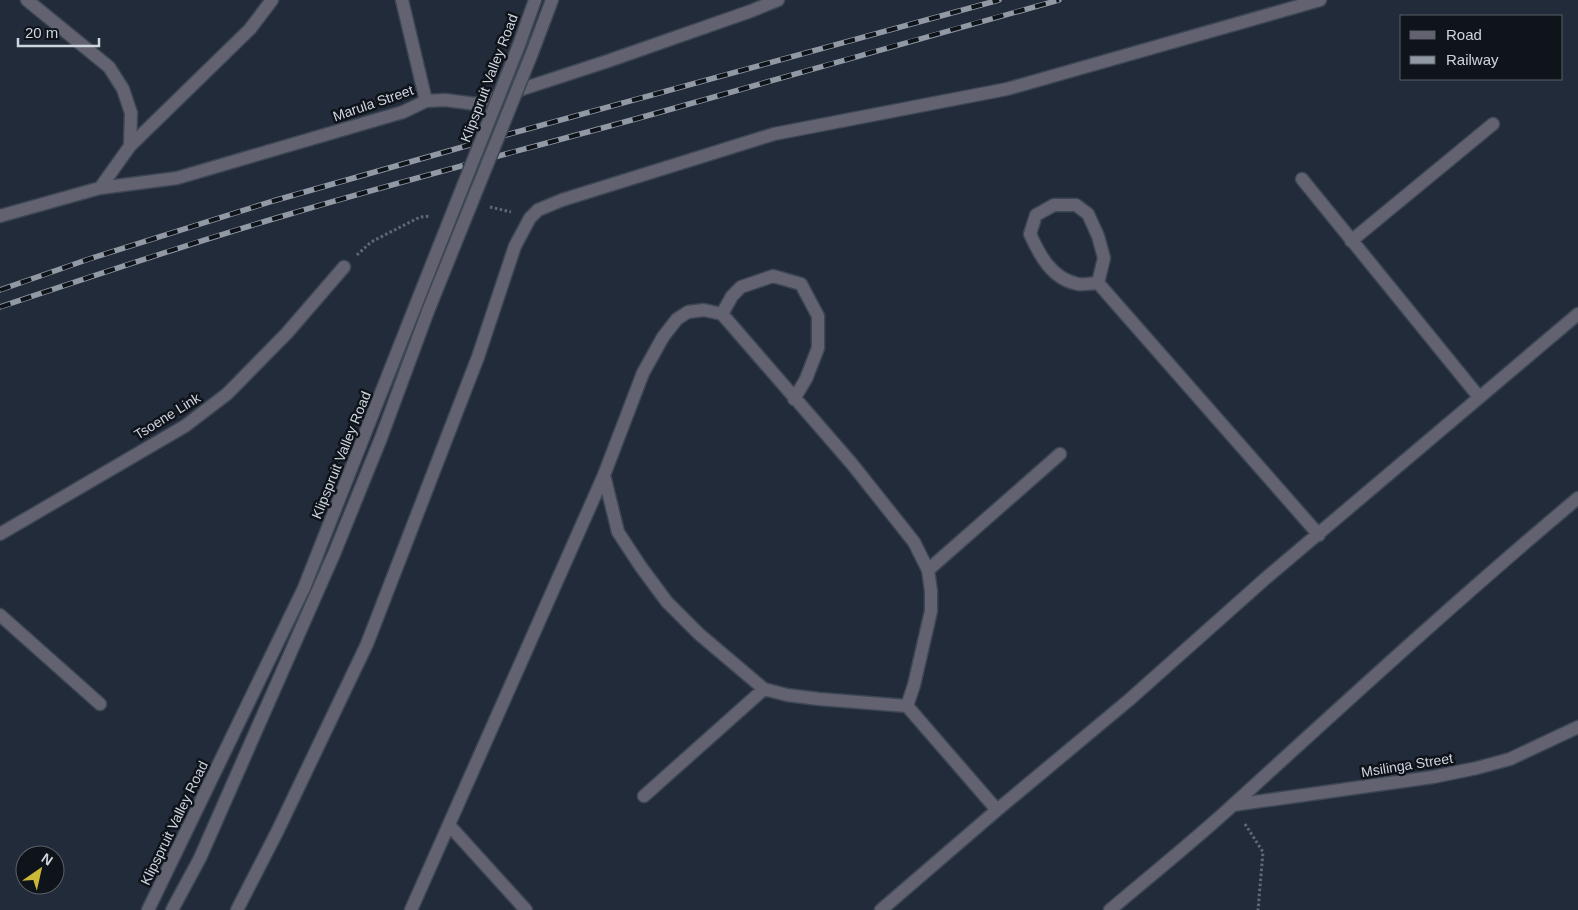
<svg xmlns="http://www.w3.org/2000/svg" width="1578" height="910" font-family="Arial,sans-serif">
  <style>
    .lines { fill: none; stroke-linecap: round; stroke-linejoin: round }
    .minor-casing { stroke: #3d4654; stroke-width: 15 }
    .path { stroke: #606976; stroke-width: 3; stroke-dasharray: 2.5 2.5; stroke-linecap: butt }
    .minor { stroke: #636270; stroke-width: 12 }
    .rail-casing { stroke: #9199a5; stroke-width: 5.5 }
    .rail { stroke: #0f131a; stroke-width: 4; stroke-dasharray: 11; stroke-linecap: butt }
    .minor-bridge-casing { stroke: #3d4654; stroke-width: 15; stroke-linecap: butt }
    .minor-bridge { stroke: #636270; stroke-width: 12 }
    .labels { text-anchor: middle; stroke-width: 5; stroke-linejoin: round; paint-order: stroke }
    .street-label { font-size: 14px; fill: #ced5df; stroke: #0f131a }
  </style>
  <rect width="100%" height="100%" fill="#212b3a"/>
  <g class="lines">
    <!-- minor casing -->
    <g class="minor-casing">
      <path id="minor" d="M27 0 109 67 123 89 131 113 130 146
        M402 0 426 101
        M519 45 535 0
        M532 53 552 0
        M1302 179 1479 397
        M100 188 130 146 250 29 272 0
        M0 216 100 188 177 178 403 112 426 101 445 100 476 104 608 61 751 11 778 0
        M1351 241 1493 124
        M1098 283 1104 258 1098 236 1088 214 1076 205H1054L1036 215 1030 234C1040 256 1052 279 1078 284 1084 285 1092 283 1098 283L1319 535
        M722 314 732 296 741 287 773 276 801 284 818 316V348L806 379 794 399
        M0 534 185 426 227 394 287 333 344 267
        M928 570 1060 454
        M0 615 100 704
        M907 706 914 685 931 611V591L928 570 914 542 852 464 722 314 704 310 688 312 677 319 663 337 643 373 604 475 618 532 641 567 667 602 699 634 764 689 787 695 819 699 907 706 997 810
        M644 796 764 689
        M1233 805 1433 777 1477 768 1510 759 1578 727
        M449 825 526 910
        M148 910 304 588 413 312
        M172 910 200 858 334 554 381 438 428 311
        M237 910 278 830 367 644 478 357 515 246 530 218 538 210 562 200 774 134 1007 89 1320 0
        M411 910 604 475
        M881 910 997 810 1129 700 1266 578 1578 314
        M1110 910C1151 875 1194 841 1234 804 1347 701 1460 597 1578 498"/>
    </g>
    <!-- path -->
    <path class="path" d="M490 207 511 212
      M357 255 371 242 420 217 430 216
      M1245 824 1263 852 1258 910"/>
    <!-- minor -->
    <use href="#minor" class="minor"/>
    <!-- rail casing -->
    <g class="rail-casing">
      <path id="rail" d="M0 290 89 259 273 201 480 142 999 0
        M0 307C96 275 193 242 290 214 418 176 547 144 675 108 803 72 931 35 1059 0"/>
    </g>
    <!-- rail -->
    <use href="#rail" class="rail"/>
    <!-- minor-bridge casing -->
    <g class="minor-bridge-casing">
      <path id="minor-bridge" d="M428 311 532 53
        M413 312 519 45"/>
    </g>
    <!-- minor-bridge -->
    <use href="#minor-bridge" class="minor-bridge"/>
  </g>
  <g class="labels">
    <!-- street labels -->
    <g class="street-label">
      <text transform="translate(489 78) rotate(-69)" y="5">Klipspruit Valley Road</text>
      <text transform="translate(373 103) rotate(-19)" y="5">Marula Street</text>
      <text transform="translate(167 416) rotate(-32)" y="5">Tsoene Link</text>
      <text transform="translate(341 455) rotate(-68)" y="5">Klipspruit Valley Road</text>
      <text transform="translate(1407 765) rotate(-9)" y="5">Msilinga Street</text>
      <text transform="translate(174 823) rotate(-64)" y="5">Klipspruit Valley Road</text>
    </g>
  </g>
  <!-- legend -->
  <rect x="1400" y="15" width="162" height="65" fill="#0f131a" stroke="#5b6169"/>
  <rect x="1410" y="31" width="25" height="8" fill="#636270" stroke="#5b6169"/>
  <text x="1446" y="40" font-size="15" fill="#ced5df">Road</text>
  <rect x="1410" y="56" width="25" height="8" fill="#9199a5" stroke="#5b6169"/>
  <text x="1446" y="65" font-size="15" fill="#ced5df">Railway</text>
  <!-- north arrow -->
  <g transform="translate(40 870) rotate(34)"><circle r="24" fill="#0f131a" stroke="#5b6169"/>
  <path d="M0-4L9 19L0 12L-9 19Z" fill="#ccb938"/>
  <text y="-8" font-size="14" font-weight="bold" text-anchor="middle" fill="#ced5df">N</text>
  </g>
  <!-- scale -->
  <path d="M18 38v8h81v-8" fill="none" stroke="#ced5df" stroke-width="2.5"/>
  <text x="25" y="38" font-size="15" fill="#ced5df" stroke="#0f131a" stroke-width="4" paint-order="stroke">20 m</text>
</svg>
